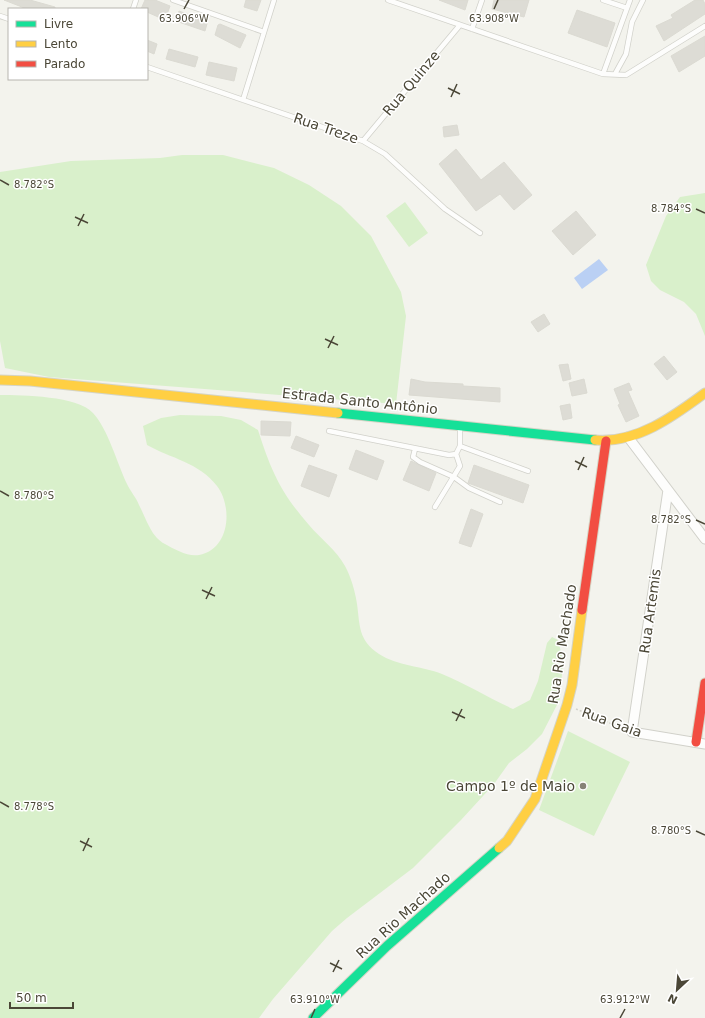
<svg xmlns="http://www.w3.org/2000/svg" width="705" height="1018" font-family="'DejaVu Sans',sans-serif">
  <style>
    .green { fill: #d9f0cb }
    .water { fill: #bad0f4 }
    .building { fill: #dddcd5; stroke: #dbdad2 }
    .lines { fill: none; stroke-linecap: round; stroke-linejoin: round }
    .lane-casing { stroke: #d1d1ca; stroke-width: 6 }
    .street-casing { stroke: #d1d1ca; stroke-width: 11 }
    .fast-casing { stroke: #d5d4c5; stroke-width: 11 }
    .slow-casing { stroke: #d5d4c5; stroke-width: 11 }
    .jam-casing { stroke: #d5d4c5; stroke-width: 11 }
    .path { stroke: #d3d3cb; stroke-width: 1.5; stroke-dasharray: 2 2; stroke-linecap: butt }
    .lane { stroke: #fdfdfc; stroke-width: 4.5 }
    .street { stroke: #fdfdfc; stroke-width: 9 }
    .fast { stroke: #16e098; stroke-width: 9 }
    .slow { stroke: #ffcf43; stroke-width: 9 }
    .jam { stroke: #f24e42; stroke-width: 9 }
    .ticks { fill: none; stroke: #4b4737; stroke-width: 1.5 }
    .poi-dot { fill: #868377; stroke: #fff; stroke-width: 1.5 }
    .labels { text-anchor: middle; stroke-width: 3; stroke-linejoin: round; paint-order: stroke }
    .street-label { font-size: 14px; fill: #4b4737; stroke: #fff }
    .poi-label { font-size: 14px; fill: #4b4737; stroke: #fff; text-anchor: end }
    .ticks-label { font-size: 10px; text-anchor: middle; fill: #4b4737; stroke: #fff; stroke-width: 3; stroke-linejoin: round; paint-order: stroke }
  </style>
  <rect width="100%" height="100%" fill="#f3f3ed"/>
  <!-- green -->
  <path class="green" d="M182 155H223L274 168 309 185 341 206 371 236 401 292 406 316 396 404 49 377 5 368 0 341V172L71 161 160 158Z
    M705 193V336L696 314 684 302 660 290 651 281 646 265 666 216 680 197Z
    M405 202 428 233 409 247 386 216Z
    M0 395C23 395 78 396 93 413 108 429 117 463 127 484 130 491 136 497 139 505 146 518 151 537 165 544 174 549 188 557 199 555 230 549 233 507 217 486 200 463 170 458 147 445L143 426 161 418 180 415 221 416 241 420 258 430C271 471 281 493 309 525 320 538 337 551 345 566 351 577 355 591 357 604 360 625 358 640 379 654 397 666 422 666 442 674 466 684 489 698 513 709L530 700 538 681 547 643 552 637 558 640 563 660 560 699 542 734 527 749 509 763 494 784 461 820 413 868 347 918 332 931 273 999 259 1018H0Z
    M568 731 630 762 594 836 539 810Z"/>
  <!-- water -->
  <path class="water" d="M599 259 608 270 582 289 574 278Z"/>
  <!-- building -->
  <path class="building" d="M4 0H30L55 7V9H27Z
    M145 0H155L170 6 165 20 147 12V9H141Z
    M246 0H261L257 11 244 7Z
    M439 0H468L465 10Z
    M494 0H529L524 17 492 9Z
    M695 0H703L705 4V14L664 41 656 26 673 18 671 15Z
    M577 10 615 23 607 47 568 33Z
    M179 11 200 19 201 17 208 20 205 31 176 21Z
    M220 24 246 35 240 48 215 35 218 25Z
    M705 36V56L679 72 671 56Z
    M147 40 157 44 154 54 147 51Z
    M169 49 198 57 195 67 166 59Z
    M209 62 237 68 234 81 206 75Z
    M457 125 459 135 444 137 443 127Z
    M456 149 481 180 504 162 532 195 514 210 500 194 476 211 439 164Z
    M576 211 596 235 573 255 552 231Z
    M544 314 550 324 538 332 531 322Z
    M664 356 677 372 667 380 654 364Z
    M568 364 571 379 563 381 559 365Z
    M411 379 425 382 463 384V386L481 387 500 388V402L409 395Z
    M584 379 587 393 572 396 569 383Z
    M629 383 632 390 628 391 639 416 626 422 618 405 620 404 614 389Z
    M570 404 572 418 563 420 560 406Z
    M261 421 291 422 290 436 261 435Z
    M296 436 319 445 314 457 291 448Z
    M356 450 384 461 377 480 349 469Z
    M411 461 436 473 429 491 403 480Z
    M309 465 337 475 329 497 301 486Z
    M474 465 529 485 523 503 468 483Z
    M471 509 483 514 471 547 459 543Z"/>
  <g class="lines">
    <!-- lane casing -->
    <g class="lane-casing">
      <path id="lane" d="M173 0 264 32
        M388 0 603 74 626 75 705 26
        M603 0 627 8
        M133 9 136 0
        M0 16 9 19
        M472 29 482 0
        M147 67 363 141 385 154 445 209 480 233
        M603 74 630 0
        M615 74 626 54 632 22 643 0
        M243 100 274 0
        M363 141 460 25
        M329 431 449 455 456 454 460 446V428
        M460 446 528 471
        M415 449 413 457 420 462 454 477 469 488 500 502
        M435 507 460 466 456 454"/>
    </g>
    <!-- street casing -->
    <g class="street-casing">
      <path id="street" d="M628 437 705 539
        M668 490 632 732 705 744"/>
    </g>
    <!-- fast casing -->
    <g class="fast-casing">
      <path id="fast" d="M338 413 595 440
        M313 1018 387 946 499 848"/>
    </g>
    <!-- slow casing -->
    <g class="slow-casing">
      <path id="slow" d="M0 380 30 381 338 413
        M595 440C636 444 674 416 705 393
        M499 848 507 841 535 799 567 705 572 685 582 610"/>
    </g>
    <!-- jam casing -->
    <g class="jam-casing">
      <path id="jam" d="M582 610 606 441
        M696 742 705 683"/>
    </g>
    <!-- path -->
    <path class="path" d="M576 709 624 729"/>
    <!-- lane -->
    <use href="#lane" class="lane"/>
    <!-- street -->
    <use href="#street" class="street"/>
    <!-- fast -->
    <use href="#fast" class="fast"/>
    <!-- slow -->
    <use href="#slow" class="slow"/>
    <!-- jam -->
    <use href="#jam" class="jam"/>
  </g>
  <!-- ticks -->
  <path class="ticks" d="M184 9 189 0M494 9 498 0M448 88 460 94M451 97 457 84M0 180 9 185M696 209 705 213M75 217 88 223M78 226 84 214M325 339 338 345M328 348 334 336M575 461 587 467M578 470 584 457M0 491 9 496M696 520 705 524M202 590 215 596M206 599 212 587M452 712 465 718M456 721 462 709M0 802 9 807M696 831 705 835M80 841 92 847M83 851 89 838M330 963 342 969M333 972 339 960M311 1018 315 1009M620 1018 625 1009"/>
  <!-- markers -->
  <circle class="poi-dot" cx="583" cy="786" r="4"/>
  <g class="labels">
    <!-- street labels -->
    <g class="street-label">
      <text transform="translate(411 83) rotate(-50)" y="5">Rua Quinze</text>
      <text transform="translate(326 128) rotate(19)" y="5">Rua Treze</text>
      <text transform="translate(360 401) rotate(6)" y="5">Estrada Santo Antônio</text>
      <text transform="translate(650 611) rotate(-82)" y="5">Rua Artemis</text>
      <text transform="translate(562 644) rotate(-81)" y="5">Rua Rio Machado</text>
      <text transform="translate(612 722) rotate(20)" y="5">Rua Gaia</text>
      <text transform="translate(403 915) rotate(-42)" y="5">Rua Rio Machado</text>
    </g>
    <!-- poi labels -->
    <g class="poi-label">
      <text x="575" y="791">Campo 1º de Maio</text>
    </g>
  </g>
  <g class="ticks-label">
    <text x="184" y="22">63.906°W</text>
    <text x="494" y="22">63.908°W</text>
    <text x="34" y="188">8.782°S</text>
    <text x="671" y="212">8.784°S</text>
    <text x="34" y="499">8.780°S</text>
    <text x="671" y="523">8.782°S</text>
    <text x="34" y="810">8.778°S</text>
    <text x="671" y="834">8.780°S</text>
    <text x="315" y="1003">63.910°W</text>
    <text x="625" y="1003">63.912°W</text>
  </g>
  <!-- legend -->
  <rect x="8" y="8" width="140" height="72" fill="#ffffff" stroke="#b7b5af"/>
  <rect x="16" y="21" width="20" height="6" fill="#16e098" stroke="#b7b5af"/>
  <text x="44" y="28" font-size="12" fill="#4b4737">Livre</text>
  <rect x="16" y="41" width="20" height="6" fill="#ffcf43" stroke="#b7b5af"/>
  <text x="44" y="48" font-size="12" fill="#4b4737">Lento</text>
  <rect x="16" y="61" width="20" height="6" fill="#f24e42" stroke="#b7b5af"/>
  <text x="44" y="68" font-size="12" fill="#4b4737">Parado</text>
  <!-- north arrow -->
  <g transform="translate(677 990) rotate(206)" stroke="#ffffff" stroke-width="3" paint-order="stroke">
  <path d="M0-3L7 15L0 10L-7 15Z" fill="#4b4737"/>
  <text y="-6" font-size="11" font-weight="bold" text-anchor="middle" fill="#4b4737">N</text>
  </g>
  <!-- scale -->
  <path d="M10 1002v6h63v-6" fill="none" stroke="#4b4737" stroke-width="2"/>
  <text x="16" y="1002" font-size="12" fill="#4b4737" stroke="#ffffff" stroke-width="3" paint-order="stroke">50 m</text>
</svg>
